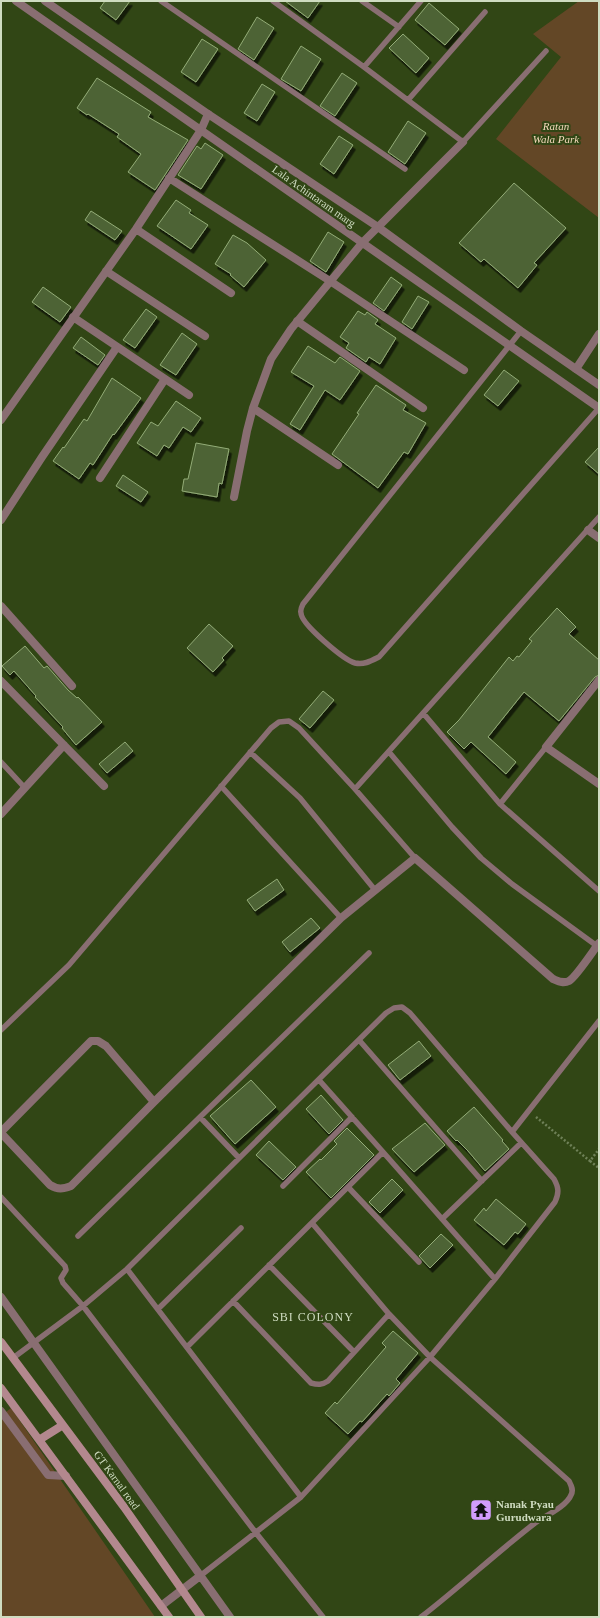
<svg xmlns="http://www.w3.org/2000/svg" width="600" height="1618" font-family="'Times New Roman',serif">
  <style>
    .green { fill: #634726 }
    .building { fill: #4e6434; stroke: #93ac78; filter: url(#shadow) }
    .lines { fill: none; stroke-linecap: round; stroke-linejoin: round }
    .path { stroke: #6e8057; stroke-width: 2.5; stroke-dasharray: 2 2; stroke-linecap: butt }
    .service { stroke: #896e72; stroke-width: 5.5 }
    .minor { stroke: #896e72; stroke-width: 8 }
    .tertiary { stroke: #896e72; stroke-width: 8 }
    .secondary { stroke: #b3888e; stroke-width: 8 }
    .labels { text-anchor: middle; stroke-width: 4; stroke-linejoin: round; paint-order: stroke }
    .park-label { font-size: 11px; font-style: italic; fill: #f6dabd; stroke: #314615 }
    .street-label { font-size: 11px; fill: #cfdcc1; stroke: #314615 }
    .poi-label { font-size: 11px; font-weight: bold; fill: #cfdcc1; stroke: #314615; text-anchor: start }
    .neighbourhood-label { font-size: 12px; letter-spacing: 1px; fill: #cfdcc1; stroke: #314615 }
  </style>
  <defs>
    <filter id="shadow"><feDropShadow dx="2.5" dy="4.5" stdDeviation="0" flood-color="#0009"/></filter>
  </defs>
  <rect width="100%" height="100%" fill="#314615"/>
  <!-- green -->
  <path class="green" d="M579 1H599V218L496 139 561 57 533 34Z
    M11 1408 155 1617H1V1416Z"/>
  <!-- building -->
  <path class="building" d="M105 1H130L116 20 100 8Z
    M285 1H320L308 18Z
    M429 3 459 29 445 45 415 20Z
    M257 17 274 28 254 60 238 49Z
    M403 34 429 58 416 73 389 48Z
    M202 39 218 49 196 82 181 72Z
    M301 46 321 59 301 91 281 79Z
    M342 73 357 83 335 116 320 106Z
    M97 78 151 112 148 117 188 140 155 190 128 172 141 154 117 137 119 134 88 114 87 115 77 108Z
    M262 84 275 92 257 121 244 113Z
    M408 121 426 133 405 164 388 152Z
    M339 136 353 145 334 174 320 164Z
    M205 143 223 155 201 189 178 175 197 146 201 149Z
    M514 183 566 228 534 263 537 265 518 288 484 259 481 262 459 243Z
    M176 200 191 210 189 213 208 225 191 249 157 226Z
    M91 211 122 231 115 240 85 220Z
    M328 232 344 242 326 272 310 261Z
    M233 235 247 243 266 260 244 287 230 275 231 274 215 264Z
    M391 277 402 285 384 311 373 303Z
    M43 287 71 307 60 322 32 302Z
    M418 296 429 302 412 329 402 322Z
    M146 309 157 317 135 348 123 340Z
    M358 311 365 315 367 312 378 320 375 324 396 338 380 364 369 357 366 362 346 348 349 343 340 337Z
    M182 333 197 344 176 375 160 365Z
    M81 337 105 355 98 365 73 348Z
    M308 346 335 363 340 357 360 371 340 400 325 390 300 430 290 424 314 386 291 372Z
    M504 370 519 381 498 406 484 395Z
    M112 378 141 398 114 435 113 434 93 465 90 463 79 479 53 461 63 447 64 448 84 419 87 421Z
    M376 385 406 405 403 410 426 423 408 454 404 452 378 488 332 454 359 414 357 413Z
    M176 401 201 418 191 432 183 427 169 448 164 445 157 456 137 443 151 422 158 426Z
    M196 443 229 449 222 484 219 483 217 497 182 491 184 479H188Z
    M599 447V474L585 462Z
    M123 475 148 492 141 502 116 486Z
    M557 608 576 627 569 634 599 660V675L595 677 559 721 524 692 488 737 516 762 506 774 471 742 464 749 447 732 459 720 509 657 513 661 517 656 519 657 532 641 529 639Z
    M209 624 233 646 222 658 224 660 213 672 187 648Z
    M25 646 44 668 47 666 68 690 77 698 78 697 102 722 76 745 62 728 63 727 35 697 36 696 14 671 10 675 2 666Z
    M323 691 334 700 310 728 299 719Z
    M125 742 133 751 107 773 99 764Z
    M277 879 284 890 255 911 247 900Z
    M311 918 320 928 290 952 282 942Z
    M419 1041 431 1056 400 1080 388 1065Z
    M251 1080 276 1107 235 1144 210 1116Z
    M321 1095 343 1120 329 1134 306 1109Z
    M474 1107 503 1140 502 1141 509 1149 485 1171 468 1151 457 1140 456 1141 447 1131Z
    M425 1123 445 1145 414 1172 392 1149Z
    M347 1128 374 1155 331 1198 306 1172 320 1159 321 1160 337 1144 334 1141Z
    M269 1141 296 1167 283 1180 256 1155Z
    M392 1179 403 1190 380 1213 369 1202Z
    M496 1199 526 1224 518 1234 515 1232 504 1245 474 1220 484 1208 486 1211Z
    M441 1234 453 1245 430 1268 419 1256Z
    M393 1331 418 1353 396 1379 400 1383 389 1396 387 1394 362 1422 360 1421 348 1434 325 1413 335 1402 337 1404 386 1347 382 1343Z"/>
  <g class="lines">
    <!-- path -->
    <path class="path" d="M536 1117 590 1161 599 1149
      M590 1161 599 1168"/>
    <!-- service -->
    <path class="service" d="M161 1 405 169
      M273 1 364 67 463 142 546 51
      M362 1 399 27
      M364 67 421 1
      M408 100 485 12
      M521 331 303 604C302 606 300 610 301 613 301 624 344 660 355 663 364 665 371 661 379 657L599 408
      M423 713 500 804 599 891
      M250 752 300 798 375 890
      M389 752 452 827 481 858 512 884 597 946
      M1 762 25 788
      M221 786 341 918
      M355 789 415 858
      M500 804 546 747
      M1 1030 69 965 271 728 279 722 289 721 299 728 355 789 599 517
      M359 1040 482 1181
      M512 1132 599 1021
      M383 1152 495 1279
      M239 1158 200 1117 369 953
      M283 1186 352 1117
      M348 1187 419 1262
      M1 1197 65 1266 66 1270 61 1278 63 1283 83 1306 256 1533 323 1617
      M442 1219 521 1143
      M312 1223 389 1314
      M78 1236 200 1117
      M269 1265 354 1352
      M127 1269 386 1013 394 1008 402 1007 410 1013 512 1132 554 1179C559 1188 559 1193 555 1202L495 1279 430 1357 301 1497
      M233 1301 311 1383C318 1385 322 1385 328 1381L389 1314 430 1357 569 1481C571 1485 574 1490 571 1495 567 1506 545 1516 535 1523 496 1553 460 1587 421 1617
      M158 1309 241 1228
      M187 1347 383 1152 319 1080
      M13 1358 83 1306 127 1269 301 1497 200 1576"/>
    <!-- minor -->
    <path class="minor" d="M169 178 330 281 464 370
      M136 229 231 293
      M106 271 205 336
      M73 317 189 395
      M297 321 423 408
      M576 369 599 334
      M253 408 338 465
      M1 420 136 229 201 130 208 114
      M100 478 165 379
      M234 497 247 431 253 408 271 359 291 329 362 243 463 142
      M1 520 42 457 117 347
      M588 530 599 538
      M1 606 72 686
      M599 680 546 747 599 784
      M1 681 104 786
      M1 814 64 745
      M1 1132 91 1041H98L106 1046 154 1102
      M1 1133 50 1185C58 1190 63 1189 71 1186L154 1102 341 918 415 858 553 979C558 981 563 984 569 981 576 977 593 951 599 943
      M1 1297 230 1617
      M1 1411 48 1475 66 1476
      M161 1606 200 1576"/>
    <!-- tertiary -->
    <path class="tertiary" d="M16 1 599 408
      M45 1 208 114 378 227 521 331 599 385"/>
    <!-- secondary -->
    <path class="secondary" d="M1 1342 124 1507 201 1617
      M1 1388 169 1617
      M39 1440 63 1425"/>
  </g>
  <!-- icons -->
  <defs>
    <g id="temple-square" transform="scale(1.15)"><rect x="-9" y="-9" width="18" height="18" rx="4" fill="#d29cfd" stroke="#314615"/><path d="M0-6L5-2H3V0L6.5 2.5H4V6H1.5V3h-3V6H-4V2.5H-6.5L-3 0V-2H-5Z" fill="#111"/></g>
  </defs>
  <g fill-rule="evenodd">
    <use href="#temple-square" x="481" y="1510"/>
  </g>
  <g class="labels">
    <!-- park labels -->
    <g class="park-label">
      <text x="556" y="130">Ratan<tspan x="556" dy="13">Wala Park</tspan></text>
    </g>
    <!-- street labels -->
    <g class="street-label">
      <text transform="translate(314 196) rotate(35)" y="4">Lala Achintaram marg</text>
      <text transform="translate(117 1480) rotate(54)" y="4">GT Karnal road</text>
    </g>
    <!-- poi labels -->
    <g class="poi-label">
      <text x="496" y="1508">Nanak Pyau<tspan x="496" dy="13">Gurudwara</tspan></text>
    </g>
    <!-- neighbourhood labels -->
    <g class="neighbourhood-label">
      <text x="313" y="1321">SBI COLONY</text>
    </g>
  </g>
  <!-- border -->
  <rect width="600" height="1618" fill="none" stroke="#cfdcc1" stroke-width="4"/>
</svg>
